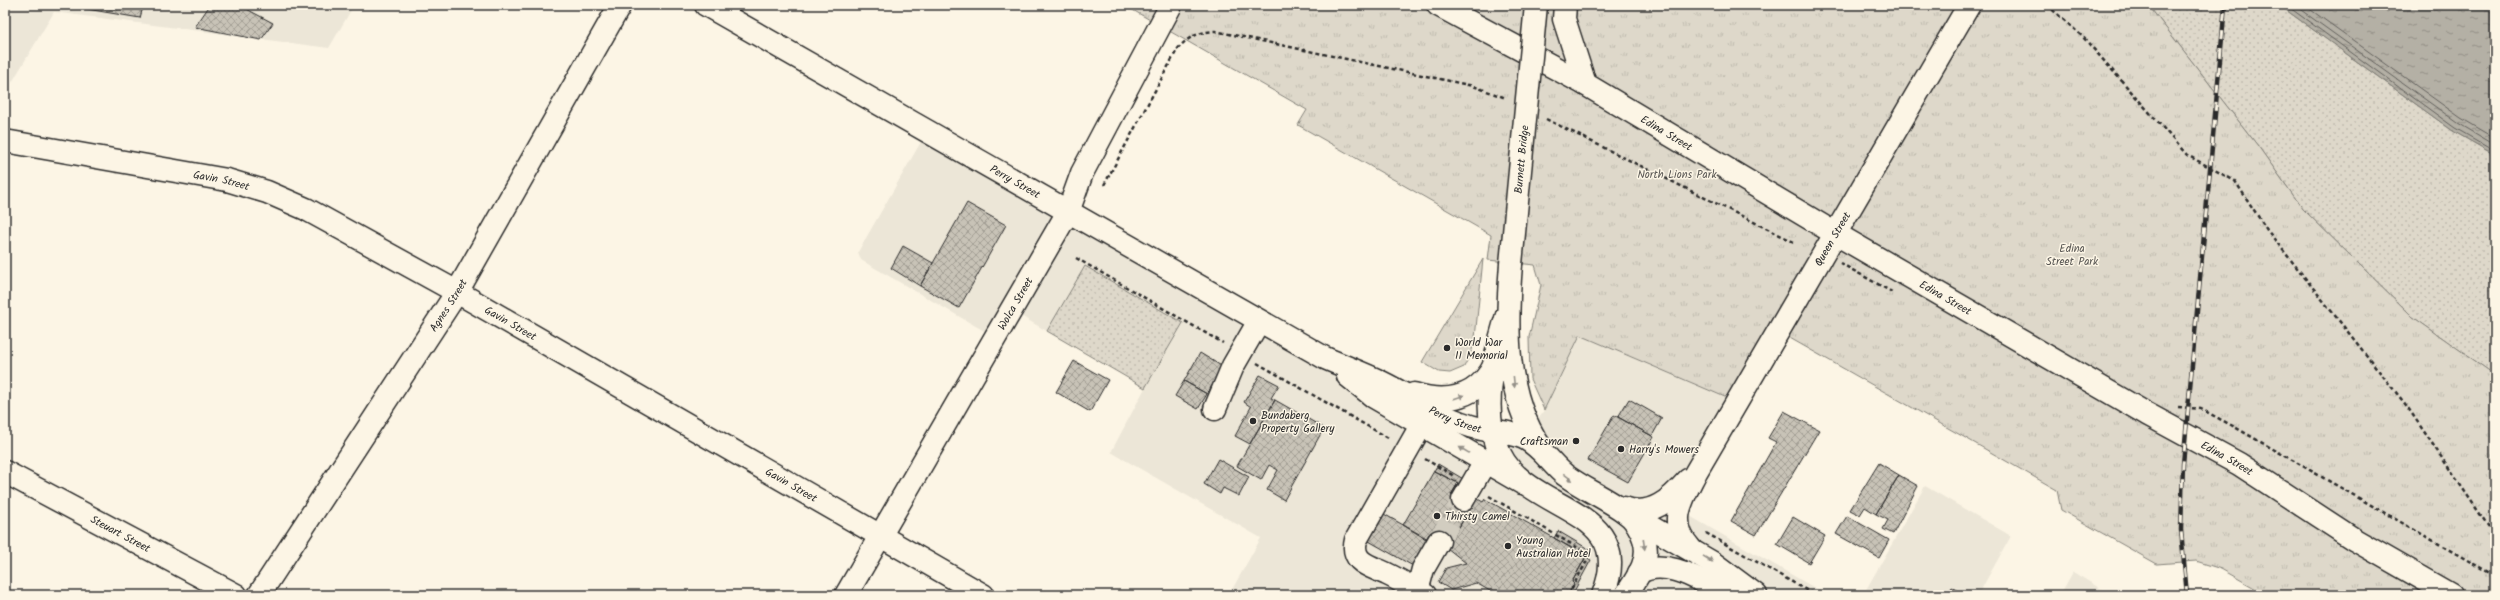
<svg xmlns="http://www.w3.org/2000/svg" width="2500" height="600" font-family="Kalam,sans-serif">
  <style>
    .built { fill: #ece6d7 }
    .grass { fill: url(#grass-dots); stroke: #84827a }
    .park { fill: url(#park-tufts); stroke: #84827a }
    .water { fill: url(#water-ripples); stroke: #7d7b74 }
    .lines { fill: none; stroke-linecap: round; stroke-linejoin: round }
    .shore { stroke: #62605c; stroke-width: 1 }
    .building { fill: url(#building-cross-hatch); stroke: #2b2b2b }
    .minor-tunnel { stroke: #d2cdc0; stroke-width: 22; stroke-dasharray: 22 11; stroke-linecap: butt }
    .minor-casing { stroke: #2b2b2b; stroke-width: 25 }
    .major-casing { stroke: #2b2b2b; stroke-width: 25 }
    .path { stroke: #2b2b2b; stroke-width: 2.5; stroke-dasharray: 4 3; stroke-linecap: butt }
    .minor { stroke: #fcf5e5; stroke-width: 22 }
    .major { stroke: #fcf5e5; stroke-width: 22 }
    .rail-casing { stroke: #2b2b2b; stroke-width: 4.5 }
    .rail { stroke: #fcf5e5; stroke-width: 3; stroke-dasharray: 9; stroke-linecap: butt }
    .major-bridge-casing { stroke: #2b2b2b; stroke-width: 25; stroke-linecap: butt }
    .major-bridge { stroke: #fcf5e5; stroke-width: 22 }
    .oneway { fill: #949088 }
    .poi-dot { fill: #2b2b2b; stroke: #fcf5e5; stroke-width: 1.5 }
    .labels { text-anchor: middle; stroke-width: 3; stroke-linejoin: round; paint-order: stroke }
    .street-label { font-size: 11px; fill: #2b2b2b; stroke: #fcf5e5 }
    .park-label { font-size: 11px; fill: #585653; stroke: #fcf5e5 }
    .poi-label { font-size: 11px; fill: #2b2b2b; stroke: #fcf5e5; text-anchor: start }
  </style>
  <defs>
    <pattern id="grass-dots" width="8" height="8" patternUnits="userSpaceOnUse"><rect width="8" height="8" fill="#ded8ca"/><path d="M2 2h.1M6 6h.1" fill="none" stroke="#bfbaae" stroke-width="1.8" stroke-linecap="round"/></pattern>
    <pattern id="park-tufts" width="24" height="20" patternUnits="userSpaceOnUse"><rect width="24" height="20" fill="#ded8ca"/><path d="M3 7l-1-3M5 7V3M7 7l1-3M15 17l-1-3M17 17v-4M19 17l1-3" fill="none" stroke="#bfbaae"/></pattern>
    <pattern id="water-ripples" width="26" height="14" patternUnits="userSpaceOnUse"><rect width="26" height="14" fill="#b4b0a5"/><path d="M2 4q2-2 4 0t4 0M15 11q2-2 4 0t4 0" fill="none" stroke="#938f87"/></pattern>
    <pattern id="building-cross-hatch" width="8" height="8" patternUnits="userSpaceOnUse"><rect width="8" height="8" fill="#c8c3b7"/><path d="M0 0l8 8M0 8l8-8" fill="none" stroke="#a39f95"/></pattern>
  </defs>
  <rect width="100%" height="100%" fill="#fcf5e5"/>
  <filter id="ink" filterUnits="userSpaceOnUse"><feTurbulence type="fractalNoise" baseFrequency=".025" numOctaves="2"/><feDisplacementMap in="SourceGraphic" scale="8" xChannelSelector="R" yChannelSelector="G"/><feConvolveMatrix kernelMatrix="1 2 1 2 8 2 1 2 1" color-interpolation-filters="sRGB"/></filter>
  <g filter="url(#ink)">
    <!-- built -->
    <path class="built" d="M5 5H354L329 48 54 12 5 94Z
      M926 133 1324 359 1524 439 1544 410 1580 335 1739 403 1681 511 1827 595H1229L1261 538 1111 452 1145 388 1009 309 993 336 861 260 858 252Z
      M1925 486 2011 536 1978 595H1863Z
      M2073 572 2111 595H2060Z"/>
    <!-- grass -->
    <path class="grass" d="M2148 5H2279L2453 131 2495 155V375L2413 317 2303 209 2258 146Z
      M1085 266 1183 323 1145 388 1047 331Z"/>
    <!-- park -->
    <path class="park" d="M1124 5H2148L2258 146 2303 209 2413 317 2495 375V595H2267L2221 569 2196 561 2157 564 2061 510 2057 490 1781 333 1739 403 1580 335 1544 410 1530 379 1529 337 1541 285 1535 265 1488 260 1491 235 1298 125 1307 110Z
      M1483 259 1475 338 1472 350 1464 367 1450 373 1439 372 1422 362Z"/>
    <!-- water -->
    <path class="water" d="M2279 5H2495V155L2453 131Z"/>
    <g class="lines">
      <!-- shore -->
      <path class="shore" d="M2286 5 2455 128 2495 151
        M2294 5 2458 123 2495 145
        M2304 5 2461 118 2495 138"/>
    </g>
    <!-- building -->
    <path class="building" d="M63 5H137L143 7 140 18Z
      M210 5H239L273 23 261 40 195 27Z
      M967 203 1006 225 959 308 920 286Z
      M903 246 933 263 920 286 891 268Z
      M1200 353 1223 367 1207 394 1184 381Z
      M1074 361 1108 380 1090 412 1056 392Z
      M1260 375 1279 385 1271 398 1275 400 1250 444 1235 436 1251 407 1244 402Z
      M1184 381 1207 394 1198 409 1175 396Z
      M1629 399 1662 418 1652 436 1618 417Z
      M1275 400 1324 428 1284 500 1267 490 1278 470 1269 465 1261 480 1237 466Z
      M1784 411 1819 430 1756 535 1731 521 1776 442 1768 438Z
      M1614 415 1654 437 1628 482 1588 460Z
      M1218 459 1249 477 1239 496 1223 488 1220 494 1204 484Z
      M1879 463 1899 475 1876 514 1865 507 1860 515 1850 510Z
      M1438 464 1465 480 1456 497 1451 495 1458 483 1434 471Z
      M1434 471 1458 483 1451 495 1471 506 1449 545 1429 534 1426 539 1403 525Z
      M1899 475 1918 486 1893 534 1883 529 1888 520 1876 514Z
      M1476 498 1483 502 1485 499 1586 556 1572 582 1574 584 1568 595H1497L1476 583 1451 590 1438 582 1446 568 1466 563 1447 548Z
      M1382 513 1428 539 1413 566 1367 540Z
      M1847 516 1889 540 1879 558 1836 534Z
      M1793 517 1825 536 1809 563 1777 544Z
      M1558 531 1590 550 1586 557 1554 538Z
      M1586 557 1591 560 1572 595H1568L1574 584 1572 582Z
      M1952 587 1966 595H1947Z"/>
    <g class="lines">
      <!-- minor-tunnel -->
      <path class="minor-tunnel" d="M1439 541 1463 500"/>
      <!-- minor casing -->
      <g class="minor-casing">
        <g id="minor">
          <path id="s1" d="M706 5 1325 358C1343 366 1363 373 1381 382 1420 401 1447 424 1492 431"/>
          <path id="s2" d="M1438 5 1585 84 1836 234 2147 414 2239 464 2355 540 2451 595"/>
          <path d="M1565 5 1564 19 1585 84"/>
          <path id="s3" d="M5 141 227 180 267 192 306 209 457 292 983 595"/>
          <path d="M1348 376 1374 397 1522 483"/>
          <path d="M1414 394C1447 404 1477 398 1494 366"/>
          <path d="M1215 409 1233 366 1259 321"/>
          <path d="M1422 424 1356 540C1350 563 1371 566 1387 574 1400 580 1412 588 1425 595"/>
          <path id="s4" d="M5 472 236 595"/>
          <path d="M1463 500 1485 462"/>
          <path d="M1624 508C1651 518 1671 499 1688 480"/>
          <path d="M1625 512 1713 563 1756 595"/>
          <path id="s5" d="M1690 548C1666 522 1683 498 1696 472L1969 5"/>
          <path d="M1639 573C1666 556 1704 583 1730 595"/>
          <path id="s6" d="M259 595 457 292 620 5"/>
          <path id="s7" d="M846 595 1068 212 1082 173 1171 5"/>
          <path d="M1416 595 1423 569 1439 541"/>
        </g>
      </g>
      <!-- major casing -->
      <g class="major-casing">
        <path id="major" d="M1511 264C1506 326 1504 395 1541 448
          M1507 315C1494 358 1479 412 1500 454 1529 514 1639 506 1603 595
          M1492 431C1503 432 1514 433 1524 438 1542 447 1550 463 1565 475 1584 489 1606 498 1625 512 1634 518 1641 529 1644 539 1651 560 1637 578 1626 595"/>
      </g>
      <!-- path -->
      <path class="path" d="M2047 5 2083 37 2187 155 2235 181 2267 230 2406 405 2495 536
        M1546 119 1796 243
        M1104 185 1177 50C1187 37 1199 32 1215 31L1473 86 1506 98
        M1076 258 1223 343
        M1840 263 1892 292
        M1257 363 1390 439
        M2178 407 2201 409 2231 425 2495 576
        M1425 459 1454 476
        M1489 496 1585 552
        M1706 533 1815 595
        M1568 595 1588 559
        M1657 595H1660"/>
      <!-- minor -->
      <use href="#minor" class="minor"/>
      <!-- major -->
      <use href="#major" class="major"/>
      <!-- rail casing -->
      <g class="rail-casing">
        <path id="rail" d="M2187 595 2181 530 2183 464 2225 5"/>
      </g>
      <!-- rail -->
      <use href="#rail" class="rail"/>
      <!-- major-bridge casing -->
      <g class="major-bridge-casing">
        <g id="major-bridge">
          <path id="s8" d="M1511 264 1536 5"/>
        </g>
      </g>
      <!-- major-bridge -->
      <use href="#major-bridge" class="major-bridge"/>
    </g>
    <!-- one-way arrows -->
    <defs><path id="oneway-solid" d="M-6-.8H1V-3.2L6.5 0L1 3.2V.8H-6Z"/></defs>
    <g class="oneway">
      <use href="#oneway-solid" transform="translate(1514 382) rotate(84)"/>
      <use href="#oneway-solid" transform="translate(1459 397) rotate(-19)"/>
      <use href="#oneway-solid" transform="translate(1464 450) rotate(-149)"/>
      <use href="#oneway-solid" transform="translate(1568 477) rotate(37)"/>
      <use href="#oneway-solid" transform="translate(1644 544) rotate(82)"/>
      <use href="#oneway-solid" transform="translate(1708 559) rotate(32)"/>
    </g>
  </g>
  <!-- markers -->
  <g class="poi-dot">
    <circle cx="1447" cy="348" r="4"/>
    <circle cx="1253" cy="421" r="4"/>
    <circle cx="1576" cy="441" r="4"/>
    <circle cx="1621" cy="449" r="4"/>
    <circle cx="1437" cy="516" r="4"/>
    <circle cx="1508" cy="546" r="4"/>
  </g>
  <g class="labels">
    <!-- street labels -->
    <g class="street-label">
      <text dy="4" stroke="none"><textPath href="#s2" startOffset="262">Edina Street</textPath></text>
      <text dy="4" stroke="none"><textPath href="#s8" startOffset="105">Burnett Bridge</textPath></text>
      <text dy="4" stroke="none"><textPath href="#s3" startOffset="220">Gavin Street</textPath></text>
      <text dy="4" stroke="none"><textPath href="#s1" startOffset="356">Perry Street</textPath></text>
      <text dy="4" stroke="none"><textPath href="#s5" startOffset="353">Queen Street</textPath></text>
      <text dy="4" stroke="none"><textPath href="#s2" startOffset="586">Edina Street</textPath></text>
      <text dy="4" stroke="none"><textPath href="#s7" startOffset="337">Wolca Street</textPath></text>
      <text dy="4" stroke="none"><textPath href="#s6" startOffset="346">Agnes Street</textPath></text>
      <text dy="4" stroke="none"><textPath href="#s3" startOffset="544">Gavin Street</textPath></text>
      <text dy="4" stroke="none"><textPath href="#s1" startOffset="857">Perry Street</textPath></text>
      <text dy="4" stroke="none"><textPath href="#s2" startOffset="910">Edina Street</textPath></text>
      <text dy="4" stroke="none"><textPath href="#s3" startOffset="868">Gavin Street</textPath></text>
      <text dy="4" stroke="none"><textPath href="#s4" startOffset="131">Steuart Street</textPath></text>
    </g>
    <!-- park labels -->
    <g class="park-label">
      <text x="1677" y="178">North Lions Park</text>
      <text x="2072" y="252">Edina<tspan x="2072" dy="13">Street Park</tspan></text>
    </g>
    <!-- poi labels -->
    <g class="poi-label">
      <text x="1455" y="346">World War<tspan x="1455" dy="13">II Memorial</tspan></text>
      <text x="1261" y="419">Bundaberg<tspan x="1261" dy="13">Property Gallery</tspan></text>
      <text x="1568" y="445" text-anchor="end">Craftsman</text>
      <text x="1629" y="453">Harry's Mowers</text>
      <text x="1445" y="520">Thirsty Camel</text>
      <text x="1516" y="544">Young<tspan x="1516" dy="13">Australian Hotel</tspan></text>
    </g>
  </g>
  <!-- margin -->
  <rect width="2500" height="600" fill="none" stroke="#fcf5e5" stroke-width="20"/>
  <rect x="10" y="10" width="2480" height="580" fill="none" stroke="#2b2b2b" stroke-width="1.5" filter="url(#ink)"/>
</svg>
